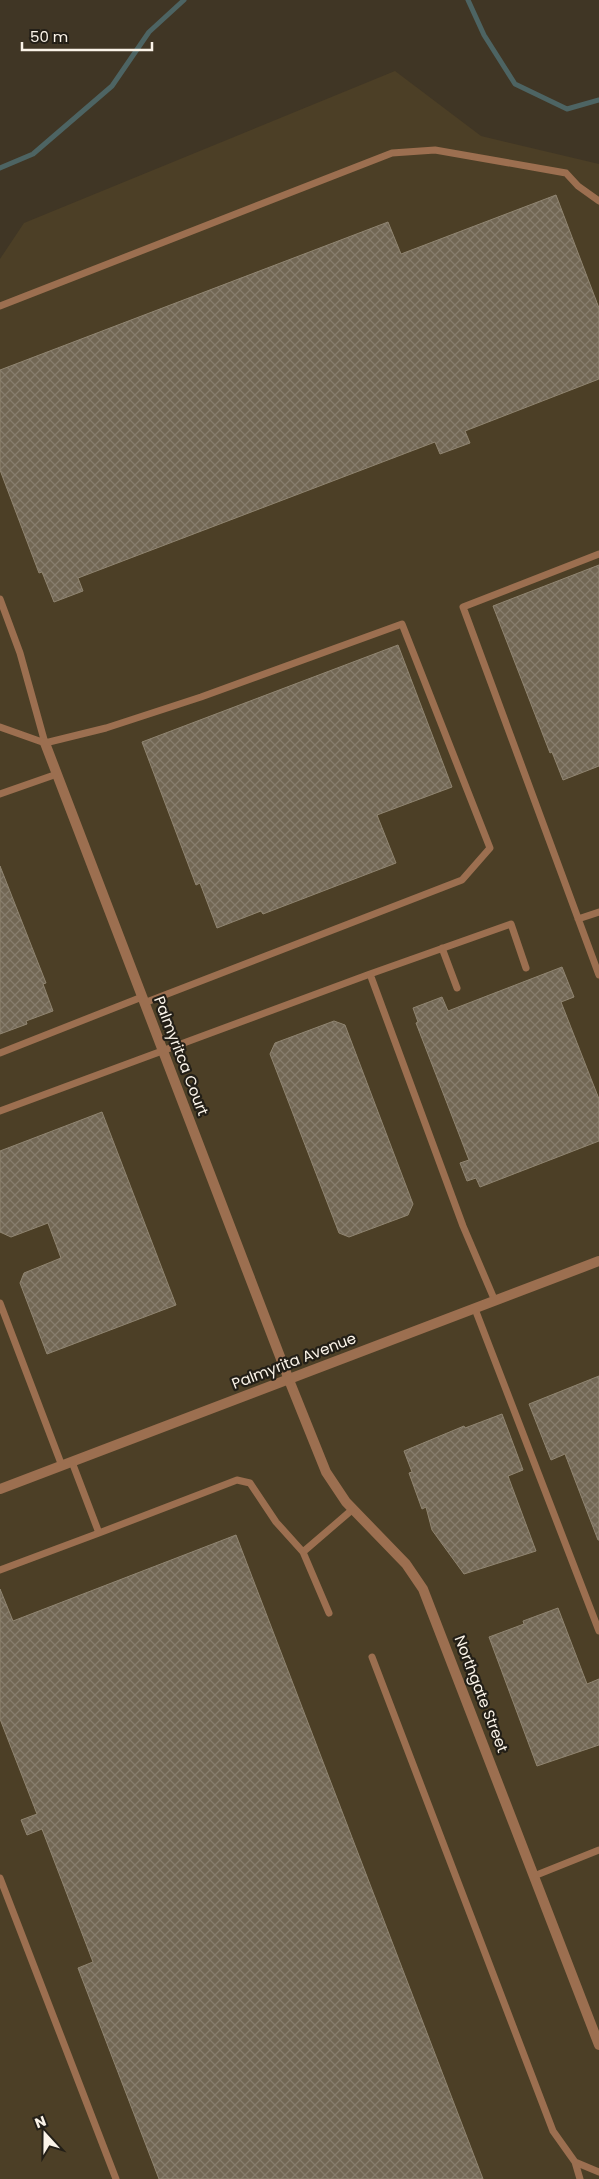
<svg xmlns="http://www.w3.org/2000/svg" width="599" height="2179" font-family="Poppins,sans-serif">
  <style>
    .built { fill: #4c3f26 }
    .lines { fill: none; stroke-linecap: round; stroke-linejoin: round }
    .stream { stroke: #4d6463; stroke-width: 5 }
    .building { fill: url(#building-cross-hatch); stroke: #908571 }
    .service { stroke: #9c6f50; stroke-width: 7 }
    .minor { stroke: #9c6f50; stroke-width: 10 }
    .tertiary { stroke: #9c6f50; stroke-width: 10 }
    .labels { text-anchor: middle; stroke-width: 4.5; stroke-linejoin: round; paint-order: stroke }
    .street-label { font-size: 15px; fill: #fbf4e9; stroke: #231f17 }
  </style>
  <defs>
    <pattern id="building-cross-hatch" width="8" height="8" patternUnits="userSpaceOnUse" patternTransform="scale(1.25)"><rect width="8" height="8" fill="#726754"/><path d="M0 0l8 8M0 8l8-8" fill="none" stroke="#877d6d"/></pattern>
  </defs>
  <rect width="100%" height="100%" fill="#403625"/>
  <!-- built -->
  <path class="built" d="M395 71 481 136 599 164V2179H0V259L24 223Z"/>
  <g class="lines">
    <!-- stream -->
    <path class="stream" d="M468 0 484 35 515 84 567 109 599 100
      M0 168 33 154 112 86 149 32 184 0"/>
  </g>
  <!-- building -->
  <path class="building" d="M556 195 599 308V379L465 431 470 443 440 454 435 442 78 578 83 591 54 602 42 572 39 573 0 470V370L388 222 401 254Z
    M599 565V766L563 780 552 752 550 753 493 606Z
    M398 645 452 787 377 815 396 863 263 914 261 911 217 928 200 883 196 885 142 742Z
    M0 866 46 983 43 984 53 1011 26 1021 27 1024 0 1034Z
    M562 967 574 997 561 1002 599 1099V1141L480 1187 476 1178 467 1181 460 1163 469 1160 416 1023 418 1022 413 1008 442 997 448 1011Z
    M334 1021 345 1025 413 1204 408 1215 349 1237 339 1233 270 1054 275 1043Z
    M102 1112 176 1305 47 1354 20 1283 24 1273 61 1258 48 1223 11 1237 0 1232V1151Z
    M599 1376V1540H598L565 1454 551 1460 529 1404Z
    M502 1414 523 1470 508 1476 536 1551 464 1574 432 1530 426 1507 422 1509 409 1473 412 1472 404 1451 464 1426 465 1428Z
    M236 1535 483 2179H159L78 1968 93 1962 42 1829 27 1835 21 1820 37 1814 0 1719V1589L13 1621Z
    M558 1608 587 1684 599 1679V1745L537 1766 489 1637 524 1624 523 1621Z"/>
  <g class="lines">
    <!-- service -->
    <path class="service" d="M0 306 392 153 435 150 566 173 578 186 599 201
      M599 554 463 607 599 975
      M0 599 20 653 45 743
      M0 727 45 743 106 728 201 697 402 624 490 848 462 880 144 1003
      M0 794 57 774
      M578 919 599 912
      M442 948 457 988
      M370 974 511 924 526 968
      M0 1053 142 997
      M0 1111 370 974 463 1226 495 1301
      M0 1303 62 1466
      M475 1309 599 1631
      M99 1533 237 1480 250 1483 276 1522 303 1552 329 1613
      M303 1552 353 1509
      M0 1570 99 1533 72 1462
      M372 1657 553 2131 575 2162 599 2172
      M534 1876 599 1850
      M0 1878 116 2179
      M575 2162 580 2179"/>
    <!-- minor -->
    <path class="minor" d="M45 743 289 1380 326 1472 346 1502 406 1564 423 1589 599 2045"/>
    <!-- tertiary -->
    <path class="tertiary" d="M0 1489 599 1261"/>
  </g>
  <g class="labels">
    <!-- street labels -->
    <g class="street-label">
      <text transform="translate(181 1056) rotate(69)" y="5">Palmyritca Court</text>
      <text transform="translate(294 1361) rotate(-21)" y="5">Palmyrita Avenue</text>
      <text transform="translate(481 1694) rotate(69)" y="5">Northgate Street</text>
    </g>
  </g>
  <!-- north arrow -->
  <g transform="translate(45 2134) rotate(339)" stroke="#231f17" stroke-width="4" paint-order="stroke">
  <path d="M0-4L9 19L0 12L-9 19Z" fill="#fbf4e9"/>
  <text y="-8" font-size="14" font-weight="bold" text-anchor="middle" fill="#fbf4e9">N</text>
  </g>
  <!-- scale -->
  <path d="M22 42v8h130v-8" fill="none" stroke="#fbf4e9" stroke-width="2.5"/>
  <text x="30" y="42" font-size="15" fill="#fbf4e9" stroke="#231f17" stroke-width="4" paint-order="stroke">50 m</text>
</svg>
